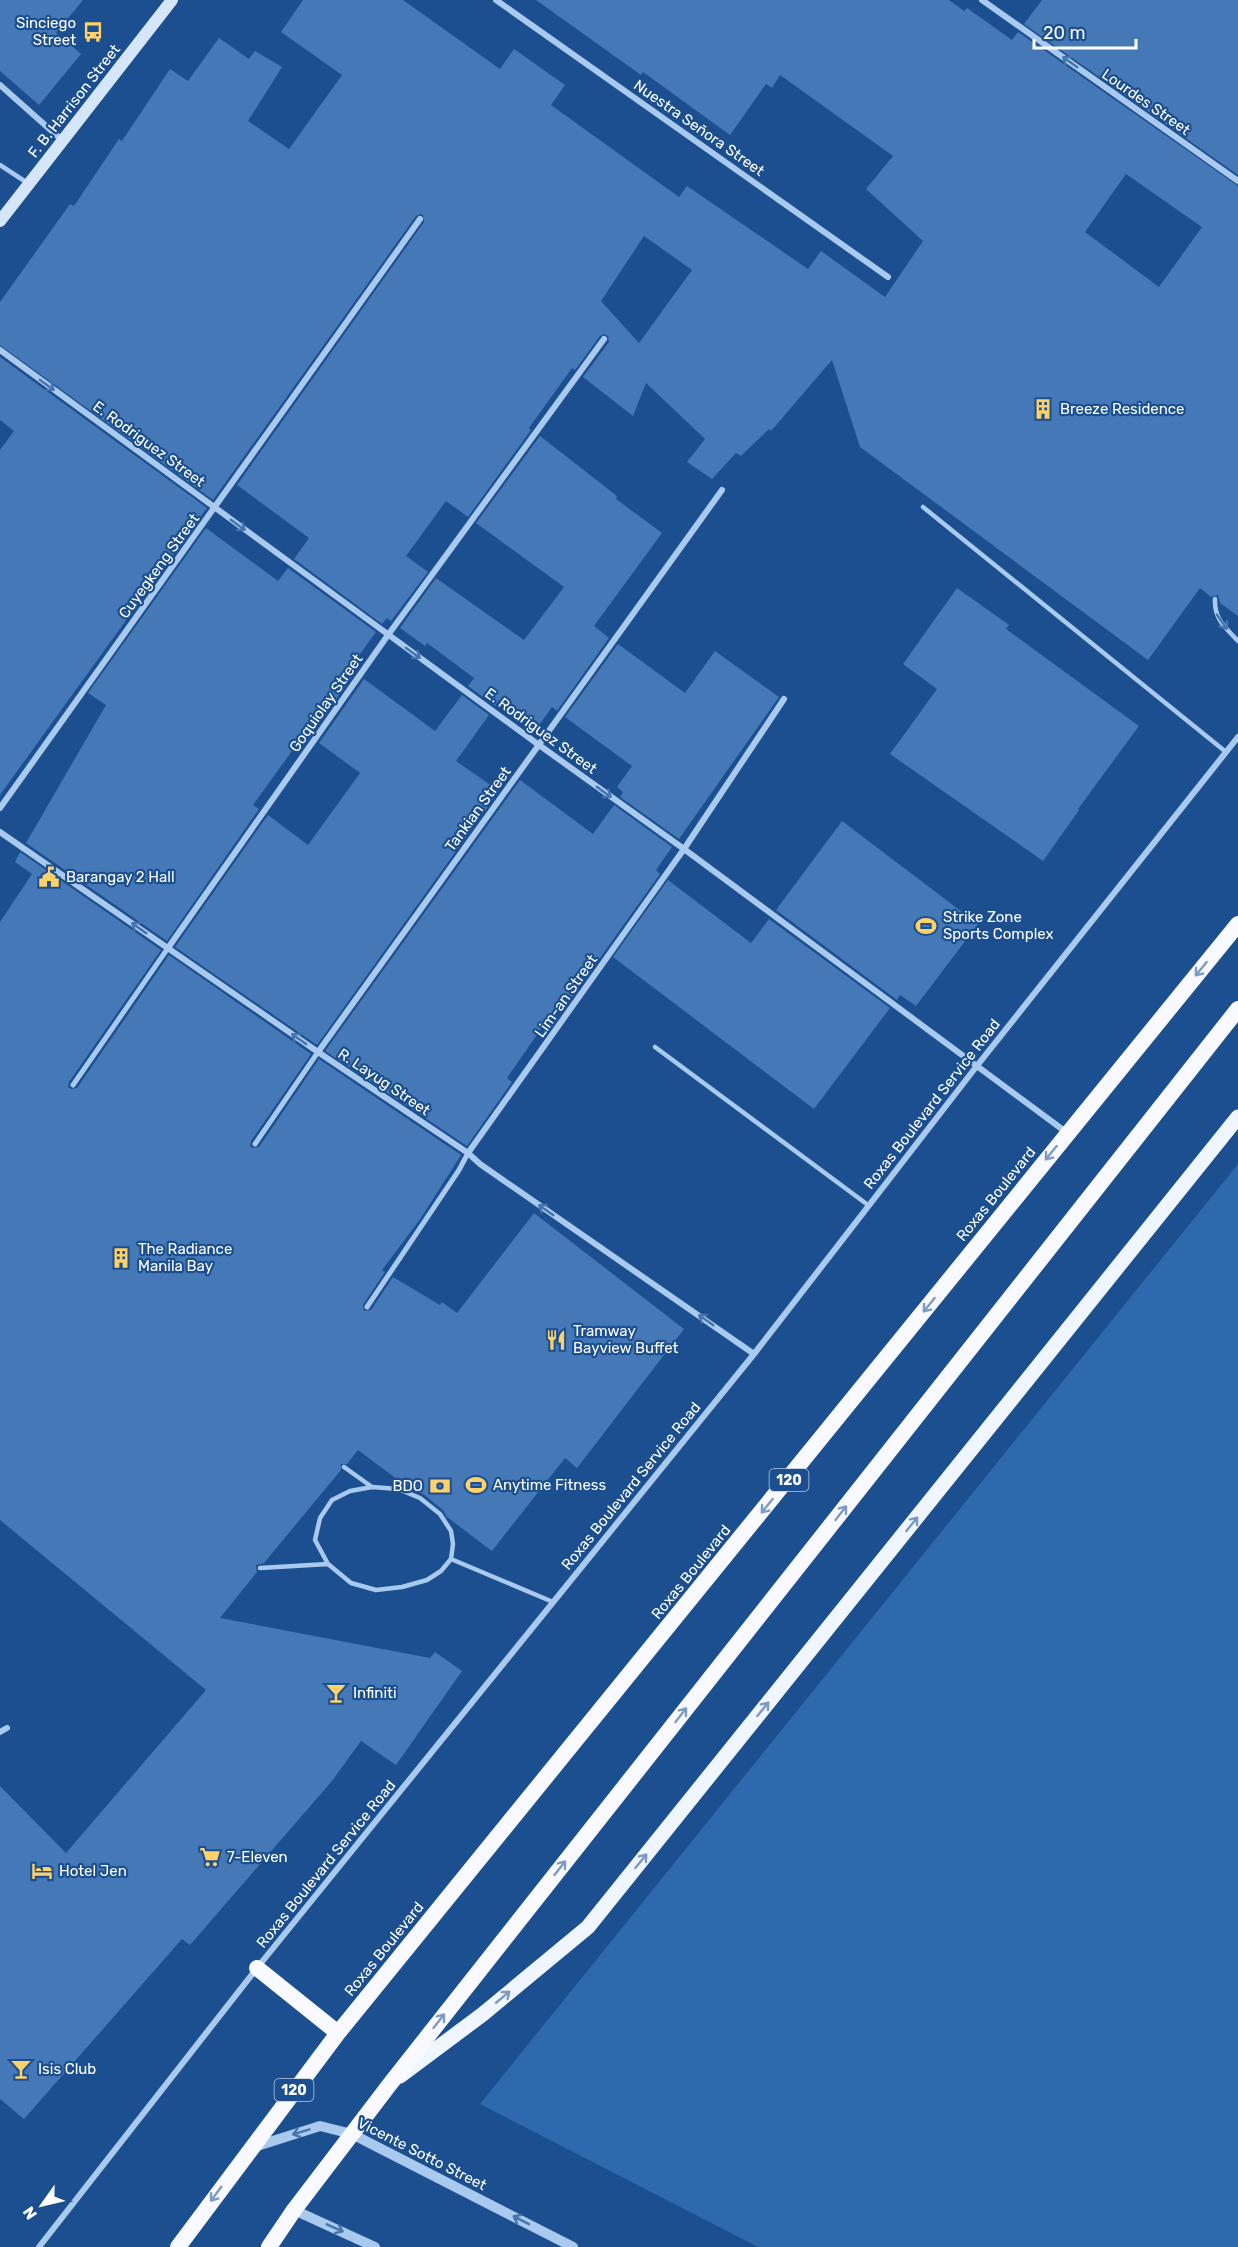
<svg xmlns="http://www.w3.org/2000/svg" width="1238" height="2247" font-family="Rubik,sans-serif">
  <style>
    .green { fill: #2e69ad }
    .building { fill: #4478b7; fill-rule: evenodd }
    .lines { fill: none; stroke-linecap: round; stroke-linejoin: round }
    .service { stroke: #a9c9ee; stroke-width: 4.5 }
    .pedestrian { stroke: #a9c9ee; stroke-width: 5 }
    .minor { stroke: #a9c9ee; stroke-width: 6 }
    .tertiary { stroke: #a9c9ee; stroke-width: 10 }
    .secondary { stroke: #d6e6fa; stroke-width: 12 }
    .primary { stroke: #f0f6ff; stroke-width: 15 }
    .trunk { stroke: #f8faff; stroke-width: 16 }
    .oneway { stroke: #4674ac }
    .oneway2 { stroke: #7e9cc1 }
    .oneway3 { stroke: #7b9ac1 }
    .labels { text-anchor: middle; stroke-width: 4.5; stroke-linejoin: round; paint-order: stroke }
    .shield { fill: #1b4f8f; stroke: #bbcadd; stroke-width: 1.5 }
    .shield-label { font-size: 14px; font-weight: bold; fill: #fff }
    .poi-label { font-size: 15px; fill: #fff; stroke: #1b4f8f; text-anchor: start }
    .street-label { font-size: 15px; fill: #fff; stroke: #1b4f8f }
  </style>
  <rect width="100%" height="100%" fill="#1b4f8f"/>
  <!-- green -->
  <path class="green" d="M1238 1164V2247H758L480 2104Z"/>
  <!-- building -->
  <path class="building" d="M0 0H83L56 33 81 54 39 105 0 71Z
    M303 0H403L500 69 514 49 565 85 551 105 679 197 687 186 808 269 821 251 885 297 923 241 866 189 893 156 780 75 772 88 766 84 730 135 643 72 641 75 536 0H949L964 11 967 8 1012 40 1018 32 1238 186V616L1220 603 1218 595 1211 597 1200 588 1148 660 860 447 832 360 771 431 769 429 741 456 736 453 712 479 687 462 705 439 646 383 633 416 583 377 609 342 608 336 604 334 600 336 575 370 572 368 529 428 531 430 468 517 446 501 406 556 428 572 391 621 387 618 382 624 294 559 309 538 237 485 424 222 423 215 420 214 416 216 213 500 0 345V302L70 204 74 206 119 139 122 141 170 69 188 81 219 38 249 59 255 51 282 67 248 121 289 149 342 75 281 32ZM1126 174 1202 227 1159 287 1085 232ZM644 236 692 270 639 343 601 301Z
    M1042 0H1238V175L1024 24Z
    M0 357 207 508 0 795V450L14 431 0 420Z
    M540 436 617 496 616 499 662 533 594 626 609 638 557 711 552 707 537 728 499 700 495 706 468 686 474 678 427 643 425 646 400 628 436 578 524 640 564 587 476 523Z
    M206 528 278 581 288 568 376 632 350 668 355 672 310 737 305 733 253 805 259 809 167 941 26 843 106 705 88 693Z
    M957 588 1009 625 1006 629 1139 726 1078 809 1079 810 1043 861 890 754 937 689 903 664Z
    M618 644 685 693 715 651 779 697 679 839 620 797 623 792 617 787 632 766 565 717Z
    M364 679 435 731 462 695 489 715 456 761 499 791 317 1045 175 947 268 815 308 845 360 773 319 743Z
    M520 780 593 834 614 805 672 847 656 870 660 874 562 1011 556 1007 507 1078 512 1082 467 1146 325 1051Z
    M842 821 978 924 916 1006 900 995 897 1000 776 910Z
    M20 852 161 950 69 1082 68 1087 71 1089 77 1088 169 955 311 1054 251 1141 250 1146 253 1148 259 1147 319 1059 461 1155 421 1218 382 1270 385 1272 363 1305 364 1311 371 1310 393 1277 440 1305 442 1302 457 1313 534 1213 684 1329 577 1468 565 1458 492 1551 447 1517 443 1510 423 1494 410 1489 358 1450 347 1464H341V1470L264 1563 256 1565 257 1572 220 1618 430 1658 435 1652 462 1671 396 1765 361 1741 332 1781 190 1945 182 1939 24 2119 0 2099V1786L66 1853 206 1690 0 1520V922L32 874 15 862Z
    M668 880 751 943 769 919 890 1008 814 1109 613 957Z"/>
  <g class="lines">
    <!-- service -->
    <path class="service" d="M0 165 29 184
      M923 507 1226 752
      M1215 599C1214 619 1225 627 1238 641
      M655 1047 868 1205
      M344 1467 372 1487
      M372 1487 398 1489 420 1498 440 1514 451 1531 453 1544 451 1559 441 1571 427 1580 402 1587 376 1590 351 1583 328 1564 315 1540 320 1518 332 1500 350 1491Z
      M451 1559 553 1602
      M260 1568 328 1564"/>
    <!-- pedestrian -->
    <path class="pedestrian" d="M73 1085 168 948
      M255 1144 318 1052
      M367 1307 459 1170 468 1153"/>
    <!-- minor -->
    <path class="minor" d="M496 0 888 277
      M982 0 1238 181
      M0 85 63 141
      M0 350 539 745 684 849 1066 1132
      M0 808 420 219
      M0 832 318 1052 468 1153 480 1164 754 1354
      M168 948 388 635 604 339
      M318 1052 722 490
      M468 1153 684 849 784 699
      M0 1732 7 1728
      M39 2247 257 1968 754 1354 976 1067 1238 737"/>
    <!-- tertiary -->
    <path class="tertiary" d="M254 2147 320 2126 352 2134 573 2247
      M294 2210 375 2247"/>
    <!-- secondary -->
    <path class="secondary" d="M0 221 172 0"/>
    <!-- primary -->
    <path class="primary" d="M400 2076 483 2014 588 1927 1238 1117"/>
    <!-- trunk -->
    <path class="trunk" d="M257 1968 338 2033
      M178 2247 338 2033 1238 924
      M269 2247 294 2210 390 2084 1238 1009"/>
  </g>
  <!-- one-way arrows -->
  <defs><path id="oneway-shaft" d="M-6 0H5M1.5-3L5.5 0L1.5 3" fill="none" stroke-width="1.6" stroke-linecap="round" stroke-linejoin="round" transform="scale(1.5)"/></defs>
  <g class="oneway">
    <use href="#oneway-shaft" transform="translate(1070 62) rotate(-145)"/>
    <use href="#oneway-shaft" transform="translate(47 385) rotate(36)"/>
    <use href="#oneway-shaft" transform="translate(238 525) rotate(36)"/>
    <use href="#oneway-shaft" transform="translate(1222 622) rotate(55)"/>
    <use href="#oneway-shaft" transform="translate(413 653) rotate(36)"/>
    <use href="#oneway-shaft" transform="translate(604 792) rotate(36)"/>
    <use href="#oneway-shaft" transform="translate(139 928) rotate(-145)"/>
    <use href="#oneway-shaft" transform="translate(299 1039) rotate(-145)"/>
    <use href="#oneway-shaft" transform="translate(546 1210) rotate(-145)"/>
    <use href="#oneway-shaft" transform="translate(706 1320) rotate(-145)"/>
    <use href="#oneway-shaft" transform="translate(301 2132) rotate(163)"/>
    <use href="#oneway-shaft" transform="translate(521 2220) rotate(-153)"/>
    <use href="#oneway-shaft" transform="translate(335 2228) rotate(24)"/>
  </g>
  <g class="oneway2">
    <use href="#oneway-shaft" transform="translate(1201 969) rotate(129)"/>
    <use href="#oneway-shaft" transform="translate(1051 1153) rotate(129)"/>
    <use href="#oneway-shaft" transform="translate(929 1305) rotate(129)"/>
    <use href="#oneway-shaft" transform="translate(767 1506) rotate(129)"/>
    <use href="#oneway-shaft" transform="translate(841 1513) rotate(-52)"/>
    <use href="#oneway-shaft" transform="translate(681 1715) rotate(-52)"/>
    <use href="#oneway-shaft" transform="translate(560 1868) rotate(-52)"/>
    <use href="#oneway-shaft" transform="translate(439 2021) rotate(-52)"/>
    <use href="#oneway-shaft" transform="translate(216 2194) rotate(127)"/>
  </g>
  <g class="oneway3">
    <use href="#oneway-shaft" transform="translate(912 1524) rotate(-51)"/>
    <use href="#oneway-shaft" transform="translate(763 1709) rotate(-51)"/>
    <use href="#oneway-shaft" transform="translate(641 1861) rotate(-51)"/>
    <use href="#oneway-shaft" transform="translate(503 1997) rotate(-40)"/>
  </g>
  <!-- icons -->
  <defs>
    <g id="bus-bare" transform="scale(1.62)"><path d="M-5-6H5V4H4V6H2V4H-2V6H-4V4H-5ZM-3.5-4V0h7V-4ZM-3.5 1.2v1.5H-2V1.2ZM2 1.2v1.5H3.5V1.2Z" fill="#ffd166" stroke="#1b4f8f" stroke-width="2.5" paint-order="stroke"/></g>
    <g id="building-bare" transform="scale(1.62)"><path d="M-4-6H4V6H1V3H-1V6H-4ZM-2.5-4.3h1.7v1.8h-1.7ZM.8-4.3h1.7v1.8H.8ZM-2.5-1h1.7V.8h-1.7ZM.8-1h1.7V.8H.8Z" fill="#ffd166" stroke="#1b4f8f" stroke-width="2.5" paint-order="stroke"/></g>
    <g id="civic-bare" transform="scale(1.62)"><path d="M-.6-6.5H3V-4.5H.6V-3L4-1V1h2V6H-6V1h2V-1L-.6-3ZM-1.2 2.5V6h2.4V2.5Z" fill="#ffd166" stroke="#1b4f8f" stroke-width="2.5" paint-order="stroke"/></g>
    <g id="stadium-bare" transform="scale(1.62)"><path d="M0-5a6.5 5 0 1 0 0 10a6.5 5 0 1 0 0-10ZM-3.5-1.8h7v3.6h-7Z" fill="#ffd166" stroke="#1b4f8f" stroke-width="2.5" paint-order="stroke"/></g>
    <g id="restaurant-bare" transform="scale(1.62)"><path d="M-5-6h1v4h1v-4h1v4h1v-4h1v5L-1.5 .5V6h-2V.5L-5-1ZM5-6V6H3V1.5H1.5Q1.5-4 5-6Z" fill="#ffd166" stroke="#1b4f8f" stroke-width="2.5" paint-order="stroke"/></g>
    <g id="bank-bare" transform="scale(1.62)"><path d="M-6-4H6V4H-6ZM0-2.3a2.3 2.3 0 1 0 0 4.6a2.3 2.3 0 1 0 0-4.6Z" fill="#ffd166" stroke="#1b4f8f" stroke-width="2.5" paint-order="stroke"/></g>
    <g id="bar-bare" transform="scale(1.62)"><path d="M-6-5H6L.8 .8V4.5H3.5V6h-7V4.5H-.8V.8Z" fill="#ffd166" stroke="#1b4f8f" stroke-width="2.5" paint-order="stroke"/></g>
    <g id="supermarket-bare" transform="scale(1.62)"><path d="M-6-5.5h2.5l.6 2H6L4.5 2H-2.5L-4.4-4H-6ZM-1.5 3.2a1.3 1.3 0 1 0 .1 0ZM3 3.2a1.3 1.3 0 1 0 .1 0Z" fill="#ffd166" stroke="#1b4f8f" stroke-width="2.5" paint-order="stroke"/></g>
    <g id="hotel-bare" transform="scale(1.62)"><path d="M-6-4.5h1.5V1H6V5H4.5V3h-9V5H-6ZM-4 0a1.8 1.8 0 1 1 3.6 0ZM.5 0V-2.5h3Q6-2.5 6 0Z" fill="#ffd166" stroke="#1b4f8f" stroke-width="2.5" paint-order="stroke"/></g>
  </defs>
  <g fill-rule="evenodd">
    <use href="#bus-bare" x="93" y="32"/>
    <use href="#building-bare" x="1043" y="409"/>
    <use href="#civic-bare" x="49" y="877"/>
    <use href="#stadium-bare" x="926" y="926"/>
    <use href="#building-bare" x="121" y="1258"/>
    <use href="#restaurant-bare" x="556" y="1340"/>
    <use href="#stadium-bare" x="476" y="1485"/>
    <use href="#bank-bare" x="440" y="1486"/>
    <use href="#bar-bare" x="336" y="1693"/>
    <use href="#supermarket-bare" x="210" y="1857"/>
    <use href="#hotel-bare" x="42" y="1871"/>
    <use href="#bar-bare" x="21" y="2069"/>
  </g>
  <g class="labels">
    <!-- shield labels -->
    <g class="shield">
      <rect x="769.5" y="1469" width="39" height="22" rx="4.5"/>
      <rect x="274.5" y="2079" width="39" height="22" rx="4.5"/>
    </g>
    <g class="shield-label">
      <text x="789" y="1485">120</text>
      <text x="294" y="2095">120</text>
    </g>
    <!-- poi labels -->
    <g class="poi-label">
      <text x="76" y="28" text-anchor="end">Sinciego<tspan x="76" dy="17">Street</tspan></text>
      <text x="1060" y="414">Breeze Residence</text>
      <text x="66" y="882">Barangay 2 Hall</text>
      <text x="943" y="922">Strike Zone<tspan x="943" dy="17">Sports Complex</tspan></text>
      <text x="138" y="1254">The Radiance<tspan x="138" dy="17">Manila Bay</tspan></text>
      <text x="573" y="1336">Tramway<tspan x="573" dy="17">Bayview Buffet</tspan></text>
      <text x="493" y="1490">Anytime Fitness</text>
      <text x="423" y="1491" text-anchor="end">BDO</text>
      <text x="353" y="1698">Infiniti</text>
      <text x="227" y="1862">7-Eleven</text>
      <text x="59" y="1876">Hotel Jen</text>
      <text x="38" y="2074">Isis Club</text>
    </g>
    <!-- street labels -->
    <g class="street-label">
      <text transform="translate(74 101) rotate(-52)" y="5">F. B. Harrison Street</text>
      <text transform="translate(1146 102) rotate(35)" y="5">Lourdes Street</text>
      <text transform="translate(699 128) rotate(35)" y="5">Nuestra Señora Street</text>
      <text transform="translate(149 444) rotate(36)" y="5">E. Rodriguez Street</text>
      <text transform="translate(159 566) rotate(-54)" y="5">Cuyegkeng Street</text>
      <text transform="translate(326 703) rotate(-55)" y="5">Goquiolay Street</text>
      <text transform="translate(541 731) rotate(36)" y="5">E. Rodriguez Street</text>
      <text transform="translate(478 809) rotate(-54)" y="5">Tankian Street</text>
      <text transform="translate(566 996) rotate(-55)" y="5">Lim-an Street</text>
      <text transform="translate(384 1082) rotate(34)" y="5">R. Layug Street</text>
      <text transform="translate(932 1104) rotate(-52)" y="5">Roxas Boulevard Service Road</text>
      <text transform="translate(996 1194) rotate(-51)" y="5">Roxas Boulevard</text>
      <text transform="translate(631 1486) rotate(-51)" y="5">Roxas Boulevard Service Road</text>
      <text transform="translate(691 1572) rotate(-51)" y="5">Roxas Boulevard</text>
      <text transform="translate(326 1864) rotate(-51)" y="5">Roxas Boulevard Service Road</text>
      <text transform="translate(384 1949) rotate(-51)" y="5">Roxas Boulevard</text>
      <text transform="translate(422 2154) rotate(27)" y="5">Vicente Sotto Street</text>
    </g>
  </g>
  <!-- north arrow -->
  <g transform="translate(42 2205) rotate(236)" stroke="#1b4f8f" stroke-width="4.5" paint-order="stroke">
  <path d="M0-4.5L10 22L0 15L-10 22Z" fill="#ffffff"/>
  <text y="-9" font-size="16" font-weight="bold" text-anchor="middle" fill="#ffffff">N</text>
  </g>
  <!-- scale -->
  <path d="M1034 39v9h102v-9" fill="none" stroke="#ffffff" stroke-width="3"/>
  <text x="1043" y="39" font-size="18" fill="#ffffff" stroke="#1b4f8f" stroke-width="4.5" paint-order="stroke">20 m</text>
</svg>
